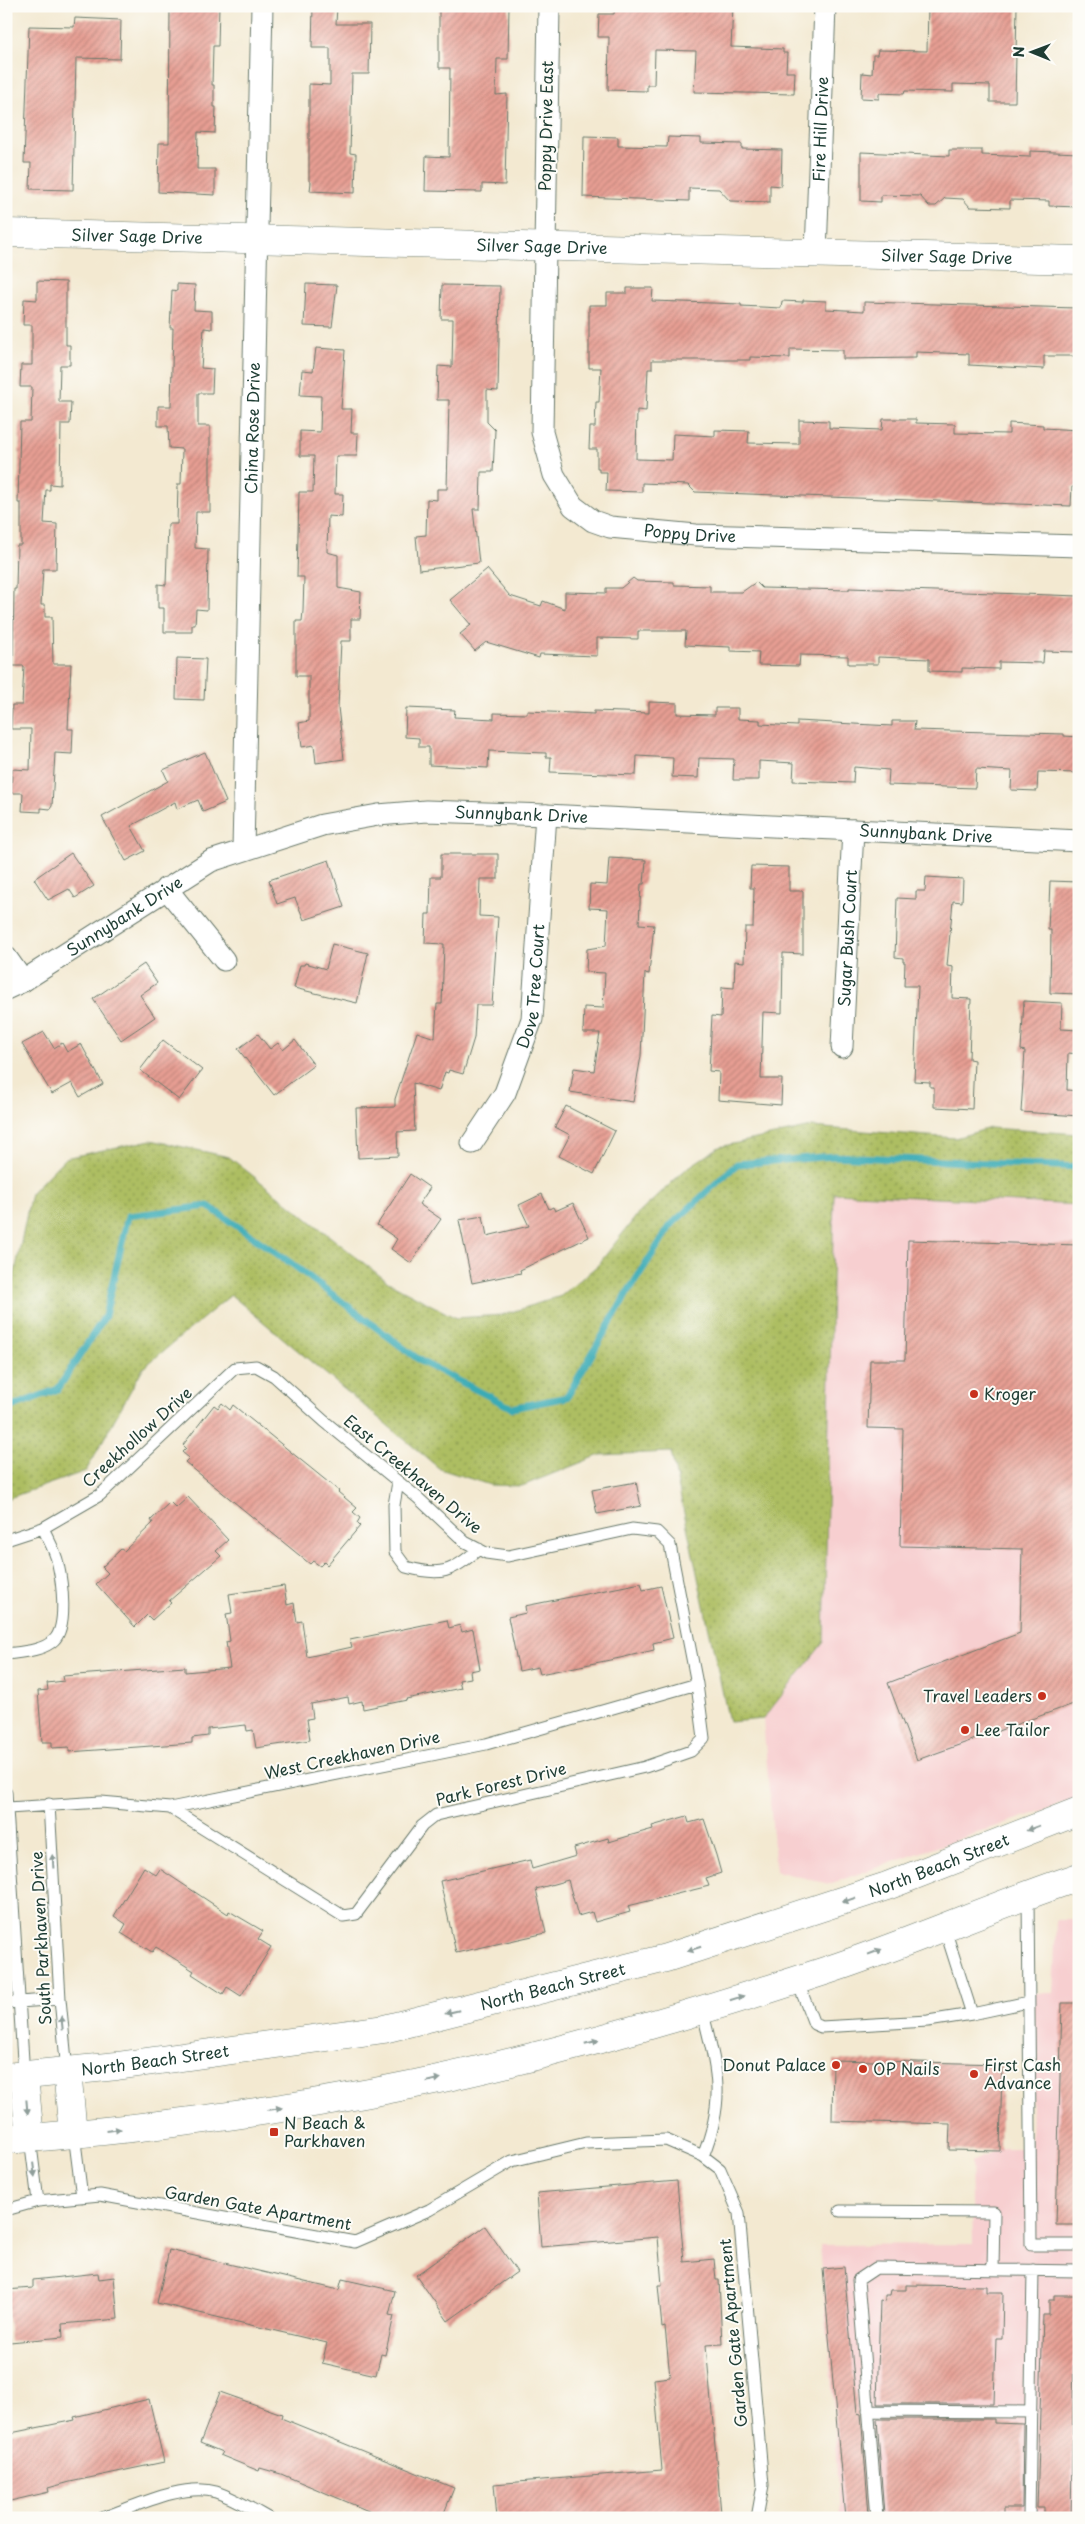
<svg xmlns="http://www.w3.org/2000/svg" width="1085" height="2524" font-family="'Playpen Sans',sans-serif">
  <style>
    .built { fill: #f7cfd0 }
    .grass { fill: url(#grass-dots); stroke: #667e4b }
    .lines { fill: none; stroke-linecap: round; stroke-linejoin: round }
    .stream { stroke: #3babb6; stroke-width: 7 }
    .building { fill: url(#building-hatch) }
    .lane-casing { stroke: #69796b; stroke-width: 13 }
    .street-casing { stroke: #69796b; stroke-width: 23 }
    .secondary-casing { stroke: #69796b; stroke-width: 29 }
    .lane { stroke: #fff; stroke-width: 11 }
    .street { stroke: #fff; stroke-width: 21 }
    .secondary { stroke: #fff; stroke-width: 28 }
    .oneway { fill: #8f9e9a }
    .poi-dot { fill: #c8321e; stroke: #fdfcf7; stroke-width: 2 }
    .labels { text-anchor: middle; stroke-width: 4; stroke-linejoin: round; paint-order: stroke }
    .street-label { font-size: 16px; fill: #1f3d34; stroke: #fdfcf7 }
    .poi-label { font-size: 16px; fill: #1f3d34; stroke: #fdfcf7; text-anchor: start }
  </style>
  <defs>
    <pattern id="grass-dots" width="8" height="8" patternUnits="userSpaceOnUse" patternTransform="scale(1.25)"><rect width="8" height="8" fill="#adbe62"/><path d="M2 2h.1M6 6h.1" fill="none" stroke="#8c9c52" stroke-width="1.8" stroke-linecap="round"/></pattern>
    <pattern id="building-hatch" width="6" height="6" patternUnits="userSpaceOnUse" patternTransform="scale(1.25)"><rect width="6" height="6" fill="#e79e93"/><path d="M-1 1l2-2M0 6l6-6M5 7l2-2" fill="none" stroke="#bb8279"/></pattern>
  </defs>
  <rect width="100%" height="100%" fill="#fdfcf7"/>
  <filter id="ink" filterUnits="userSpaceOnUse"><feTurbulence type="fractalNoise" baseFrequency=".02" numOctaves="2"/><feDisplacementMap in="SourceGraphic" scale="10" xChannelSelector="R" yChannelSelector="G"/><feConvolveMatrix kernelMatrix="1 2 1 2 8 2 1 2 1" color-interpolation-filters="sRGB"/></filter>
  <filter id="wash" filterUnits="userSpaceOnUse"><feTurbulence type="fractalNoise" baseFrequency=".0096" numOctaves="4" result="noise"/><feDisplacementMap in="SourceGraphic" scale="20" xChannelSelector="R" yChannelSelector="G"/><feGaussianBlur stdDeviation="1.12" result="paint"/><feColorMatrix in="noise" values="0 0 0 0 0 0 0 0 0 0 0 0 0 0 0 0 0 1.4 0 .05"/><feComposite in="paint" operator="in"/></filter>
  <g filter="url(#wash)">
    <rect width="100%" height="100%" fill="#f3e9d1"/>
    <!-- built -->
    <path class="built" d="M834 1193 1079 1205V1798L829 1884 776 1871 763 1719 824 1642 828 1324Z
      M1056 1920H1079V2518H839L834 2414 820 2245 973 2244 971 2162 1002 2148H1031L1034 1993H1053Z"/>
    <!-- grass -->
    <path class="grass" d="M811 1127 955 1138 990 1128 1079 1134V1205L834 1193 824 1642 763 1719 729 1722 671 1452 600 1455 522 1486 490 1485 440 1469 231 1295 143 1368 86 1471 6 1499V1317L31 1193 65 1158 151 1140 229 1157 388 1282 456 1318 502 1315 561 1296 598 1265 637 1215 686 1169 719 1147Z"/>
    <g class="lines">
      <!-- stream -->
      <path class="stream" d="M6 1409 58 1389 105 1316 128 1216 208 1206 292 1264 422 1362 512 1408 567 1397 628 1292 671 1225 737 1164 834 1156 1079 1167"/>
    </g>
    <g id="blocks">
      <!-- building -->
      <path class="building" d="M170 6H219L218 46H213L212 85H214V107H216L215 133 198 132 197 169H215V195L158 192 159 143H169Z
        M313 6H337L336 24H370L369 74H352L350 153 356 154 355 193 310 191 311 182 309 181V84L330 85V48H312Z
        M439 6H509L508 59H497L496 95 507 94 505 185 482 184V192L425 191 426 156 449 157 450 68H439Z
        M615 6H733L731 47 783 49V53H787L786 72H795L794 94 694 92 696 51 655 50 654 85H647V91L608 90 609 37H598L599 14H614Z
        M928 6H1017L1015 102H990V85L953 84V92L905 91 904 94 879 93V99L861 98 862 73 872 74 873 55H877L878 50 927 51Z
        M75 18 121 20 120 59 76 58 73 190 30 189 31 163H24L29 26 74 27Z
        M584 136 618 137V146L667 147 668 137 701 138V143L742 144V149L782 150 781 186 770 185V202L730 201 719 189 689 188V201L583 197Z
        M949 150H982V155L1030 157V151L1079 153V207L1049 206V201L1010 200V208L970 207 963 199 945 198 936 206H929L920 196 881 195V202L861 201V152L949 156Z
        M37 281 66 282V345H70V365H60L59 402H71L70 424H61L60 485 50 484V490H46L44 523 57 524 56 569H43L41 605H45V617H52L53 664H71L68 729H73L72 754 55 753 52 806 50 809 41 808V812L22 811 23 793H11L12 769 30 770 31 729H11L12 705H22L24 666H13L14 589H16L17 545H21V503H18L20 422H31L32 387H20L21 365H32V325H23L24 299 37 300Z
        M177 284 195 285 194 310 212 311V329L204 328 201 368 213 369 212 393H198V426H210V512H196L195 548 208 549 207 610 196 609 195 625H192V632H164V608H158V584L166 585 168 524H177L178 484H181L182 449 169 448 168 426H158V406H171L173 328H170L172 290 177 291Z
        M306 284 337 285 332 327 304 326Z
        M442 285 500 286 498 391 487 390V422L495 430 493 472H481L480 509H473L479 563 419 570 416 536 426 535 427 499 437 500V489H447L449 400H437L438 366 452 367 453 319H441Z
        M627 288H653L652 301 741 304V306L781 308 782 301 803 302V300L826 301V309L864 311V302L1077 308 1079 356H1044V369L969 365V354L916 352V358L843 359V350L790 349V358L750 357V360H652V369H648L646 411 637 410 636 459 672 460 673 434 715 436V430L749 431 748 443 799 444V420L829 421V428L882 430 883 419H916V423L955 424V433L1009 434V423L1043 425V428L1079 430 1078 487H1072L1071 506 695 492 688 485 642 483V492L606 491 607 472H599V468H597V449H589L590 427H595L596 402H599L601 368H589V305H607V293H627Z
        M316 348 345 350 341 409H352L351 433H358L357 456H336L335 494H343L342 517 328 516 327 552 338 555V588L361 592 360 619H351V641H341L338 707 344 759 316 763 314 745 302 747 299 723 309 721V676H296V621H302L303 611 304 577H297L299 492H313L314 456H300V431L320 432 321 396 300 395 302 370 313 371Z
        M487 569 510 596 541 606 543 601 565 609V592L606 593V588H621L633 578 637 581 674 582V585L710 586V592H742L756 582 762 588 849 590V588L1079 596 1078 652 1044 651 1043 663 999 662V669L962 668V672L929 671V659L878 657V664H848V656L800 655 799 666 758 665 759 652 730 651V647L685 645 686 631H638V639L597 638V656L540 654 539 658 486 642 475 651 460 634 471 625 450 600Z
        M177 658 206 659 204 700 176 699Z
        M649 702 677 703V714L715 715V708H738V719L760 720V724L797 726V721L892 726V721H915L914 730 1064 734V736L1079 737V773L1038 772 1037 791 1011 790 1012 771 976 769 975 788 888 785 889 770 854 767 853 783 793 781 794 763 759 761V780H733L734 759 699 758 698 778 672 777 673 758 637 756 636 775 550 772 551 757H546V753L489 751 488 768 429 765V747H419V738L405 737 406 708 455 710 454 717 494 719V713L527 714V711L594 714V711L649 713Z
        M205 752 226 802 203 812 198 800 177 809 175 802 131 826 145 851 126 861 102 817 168 781 163 770Z
        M71 853 94 886 75 898 69 889 48 900 34 879Z
        M441 854H498V879H480L479 916 498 917 492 1005H476L474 1038 463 1074 449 1070 448 1073 445 1072 439 1091 413 1083 415 1131 397 1132 398 1156 358 1158 356 1108 395 1107V1099L417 1032 435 1038 437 1004H442L444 944 425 943 426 914H430L431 877H441Z
        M609 858 646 860 644 884H641L639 924 654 925 649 974 645 973 641 1056 633 1102 570 1092 574 1068 594 1071 600 1033H583L584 1007 603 1008 605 973 586 972 587 949 606 946 608 909 589 908 590 884 607 885Z
        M329 860 344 907 304 920 295 898 277 904 269 880Z
        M751 866 789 867V891H803V954L783 953 782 1013 763 1012 761 1079H782L781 1105 718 1100 719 1072 709 1071 712 1016 721 1017 722 987 734 988 735 961 744 962 745 927H753L754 888H750Z
        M926 877 963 879 962 902 953 901 947 966 953 967 952 998 971 999 969 1059 974 1060 972 1109 934 1107V1087H930V1082L914 1081 918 986H904L905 962H903V958L895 957 897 898 916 899V891H925Z
        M1050 881 1079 882V994L1050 993 1051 930H1048Z
        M332 944 368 953 357 1003 294 988 300 965H304L305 963 326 969Z
        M144 964 157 983 140 995 155 1017 121 1040 93 999Z
        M1024 1001 1062 1003 1061 1029 1079 1030V1054L1068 1053 1067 1090 1079 1091V1116L1021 1112 1025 1051 1021 1050Z
        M44 1032 54 1048 62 1043 67 1052 81 1044 103 1084 80 1097 72 1083 52 1094 22 1044Z
        M258 1034 270 1049 278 1043 283 1050 295 1040 314 1065 274 1095 238 1049Z
        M163 1040 202 1070 179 1100 140 1070Z
        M566 1106 615 1131 594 1174 559 1156 570 1135 555 1127Z
        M410 1174 430 1188 419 1204 441 1219 411 1263 391 1249 397 1239 377 1225Z
        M542 1194 549 1209 553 1207 555 1211 573 1203 589 1237 520 1270 521 1273 472 1283 459 1220 483 1216 487 1236 529 1226 519 1205Z
        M908 1240 1079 1245V1702L917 1760 888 1683 1020 1633 1022 1549 900 1546 903 1429 868 1428 870 1360H905Z
        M222 1403 230 1410 233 1405 339 1491 338 1492 357 1508 353 1512 360 1518 357 1523 360 1526 327 1565 324 1562 320 1566 313 1561 310 1564 185 1462 189 1458 182 1452 186 1448 183 1445 214 1405 218 1408Z
        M636 1482 641 1506 597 1514 592 1490Z
        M188 1497 228 1540 216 1551 221 1556 169 1601 171 1603 152 1620 147 1615 135 1627 96 1584 108 1573 102 1567 121 1549 124 1551 153 1523 151 1520 170 1502 176 1508Z
        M641 1583 643 1590 661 1586 673 1638 653 1643 654 1650 620 1658 540 1674 538 1667 519 1671 508 1617 526 1613 525 1606Z
        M284 1586 287 1605 294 1603 297 1622 302 1621 307 1657 352 1647 350 1640 447 1620 449 1628 460 1625 462 1632 473 1629 480 1669 470 1671 471 1678 459 1680 461 1688 406 1699 407 1700 363 1709 362 1701 349 1704 348 1697 311 1704 313 1718 307 1719 310 1740 256 1748 253 1730 247 1731 246 1725 208 1729V1736L192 1738V1743L69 1752V1747L52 1748V1742H42L38 1691 48 1690 47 1683 64 1681 63 1676 185 1667V1672L230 1668 226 1642 230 1641 226 1614 232 1613 229 1594Z
        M687 1816 689 1823 704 1819 716 1855 721 1873 706 1878 709 1886 628 1906 630 1912 595 1922 592 1912 578 1916 568 1880 536 1889 546 1933 456 1953 440 1881 530 1860 532 1869 576 1856 574 1848 608 1838 609 1842 632 1835 653 1829 652 1826Z
        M144 1867 156 1875 160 1869 228 1914 229 1911 263 1931 258 1939 271 1947 241 1996 227 1987 223 1994 192 1974 194 1971 156 1947 152 1952 121 1933 126 1924 114 1916Z
        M1062 2003H1079V2225H1056Z
        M833 2060 1002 2064 1000 2151 949 2150 950 2124 832 2121Z
        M677 2181 684 2262 714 2259 716 2280H719L722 2344 706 2345 721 2513 673 2518H497L494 2484 662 2470 654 2379 670 2377 665 2327 662 2328 658 2285H662L658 2237 541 2247 537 2193Z
        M485 2226 517 2272 448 2321 416 2275Z
        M169 2250 339 2290 342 2279 395 2291 389 2315 394 2316 385 2355 381 2354 376 2375 322 2363 327 2343 157 2303Z
        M844 2267 857 2413 861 2414 869 2515H865L866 2518H845L823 2269Z
        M98 2273 99 2279 114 2277 118 2319 62 2324 63 2337 10 2342 6 2290 33 2288V2280Z
        M906 2285 987 2286V2292H1003L1002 2338H996L994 2404H877L880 2300 885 2301V2295H890L891 2290H906Z
        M1054 2295H1075L1071 2518H1049V2514H1044V2508H1037L1043 2315H1049V2300H1054Z
        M220 2392 282 2414 281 2418 454 2488 442 2518H385L281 2474 260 2468 259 2471 220 2455 222 2452 200 2443Z
        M149 2399 164 2462 70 2482 48 2488 49 2492 6 2502V2434L75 2420 74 2417Z
        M877 2419H994V2423L1023 2424 1022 2508H1003V2518H901V2515H884Z"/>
    </g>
  </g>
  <g filter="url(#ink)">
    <use href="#blocks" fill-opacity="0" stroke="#69796b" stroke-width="1"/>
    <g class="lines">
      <!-- lane casing -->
      <g class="lane-casing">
        <path id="lane" d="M398 1482 394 1505 395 1552 406 1567C442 1577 451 1572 479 1549
          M6 1540 43 1528 100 1495 235 1368 256 1366 274 1376 324 1421 418 1498 465 1542 486 1553 508 1556 632 1529 657 1532 670 1545 697 1684 704 1738 691 1751 645 1767 436 1815 422 1826 356 1914 343 1916 170 1808
          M6 1654C21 1652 43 1651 54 1640 68 1626 62 1582 58 1564 56 1552 48 1539 43 1528
          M6 1793 24 2076
          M49 1804 60 1999 67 2071
          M8 1808 101 1802 170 1808 486 1744 697 1684
          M1028 1895 1031 2245H1079
          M944 1926 972 2014 1028 2002
          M797 1980 814 2024 821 2027 928 2021 972 2014
          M6 2003 60 1999
          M702 2009C716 2068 727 2096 703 2156
          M74 2134 82 2197
          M30 2138 38 2201
          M6 2210 38 2201 100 2195 355 2242 429 2210 512 2161 586 2143 666 2140 703 2156 720 2169 739 2213 763 2485 757 2518
          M840 2211 994 2212 993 2270
          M868 2411 1031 2412
          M102 2518C134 2507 184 2482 216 2492 234 2498 252 2509 268 2518
          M877 2518 858 2280 876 2268 1079 2271
          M1029 2518 1033 2270"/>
      </g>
      <!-- street casing -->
      <g class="street-casing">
        <g id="street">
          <path id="s1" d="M549 6 542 432 554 475 573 506 593 521 610 527 696 535 1079 546"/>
          <path id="s2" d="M816 253 825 6"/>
          <path id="s3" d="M243 849 262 6"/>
          <path d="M166 888 224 960"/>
          <path d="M6 957 23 981"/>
          <path id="s4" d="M6 989 23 981 211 861 322 825 378 815 426 811 546 815 1079 841"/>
          <path id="s5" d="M842 1047 853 830"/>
          <path id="s6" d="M472 1143 505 1093 532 1019 546 815"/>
        </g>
      </g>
      <!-- secondary casing -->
      <g class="secondary-casing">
        <g id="secondary">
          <path id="s7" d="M6 233 1079 260"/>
          <path d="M67 2071 73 2133"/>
          <path d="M24 2076 30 2138"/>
          <path id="s8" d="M6 2077 117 2066 384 2029 666 1958 887 1886 1079 1811"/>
          <path d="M6 2140C143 2129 280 2112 415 2084 554 2055 692 2015 828 1970 913 1942 994 1905 1079 1877"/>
        </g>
      </g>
      <!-- lane -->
      <use href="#lane" class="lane"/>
      <!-- street -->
      <use href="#street" class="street"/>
      <!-- secondary -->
      <use href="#secondary" class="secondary"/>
    </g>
    <!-- one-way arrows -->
    <defs><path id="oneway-solid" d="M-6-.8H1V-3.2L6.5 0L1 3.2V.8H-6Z" transform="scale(1.25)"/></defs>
    <g class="oneway">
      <use href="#oneway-solid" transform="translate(1033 1828) rotate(159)"/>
      <use href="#oneway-solid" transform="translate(53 1861) rotate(-93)"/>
      <use href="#oneway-solid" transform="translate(849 1900) rotate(161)"/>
      <use href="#oneway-solid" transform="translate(694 1949) rotate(162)"/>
      <use href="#oneway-solid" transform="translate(875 1952) rotate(-21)"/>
      <use href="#oneway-solid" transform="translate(737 1998) rotate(-17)"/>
      <use href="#oneway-solid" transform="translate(452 2012) rotate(166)"/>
      <use href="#oneway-solid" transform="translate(62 2023) rotate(-96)"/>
      <use href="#oneway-solid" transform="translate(592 2042) rotate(-14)"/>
      <use href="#oneway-solid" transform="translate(434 2080) rotate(-13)"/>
      <use href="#oneway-solid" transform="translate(27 2107) rotate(85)"/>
      <use href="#oneway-solid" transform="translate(275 2109) rotate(-8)"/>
      <use href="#oneway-solid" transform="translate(114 2130) rotate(-7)"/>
      <use href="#oneway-solid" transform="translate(34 2170) rotate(83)"/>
    </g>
  </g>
  <!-- markers -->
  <g class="poi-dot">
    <circle cx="974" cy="1394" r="5"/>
    <circle cx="1042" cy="1696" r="5"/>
    <circle cx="965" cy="1730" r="5"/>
    <circle cx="836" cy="2065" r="5"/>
    <circle cx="863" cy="2069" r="5"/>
    <circle cx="974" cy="2074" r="5"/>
    <rect x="269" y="2127" width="10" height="10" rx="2.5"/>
  </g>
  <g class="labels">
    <!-- street labels -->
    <g class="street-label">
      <text transform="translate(546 126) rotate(-89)" y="6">Poppy Drive East</text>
      <text dy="6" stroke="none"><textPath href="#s2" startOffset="124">Fire Hill Drive</textPath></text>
      <text dy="6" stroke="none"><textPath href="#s7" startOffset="131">Silver Sage Drive</textPath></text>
      <text dy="6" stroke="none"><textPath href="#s7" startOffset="536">Silver Sage Drive</textPath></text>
      <text dy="6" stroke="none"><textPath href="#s7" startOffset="941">Silver Sage Drive</textPath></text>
      <text dy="6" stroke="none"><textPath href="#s3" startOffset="421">China Rose Drive</textPath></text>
      <text dy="6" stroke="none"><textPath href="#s1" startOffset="630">Poppy Drive</textPath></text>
      <text dy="6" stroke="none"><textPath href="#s4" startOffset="559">Sunnybank Drive</textPath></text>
      <text dy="6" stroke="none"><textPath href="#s4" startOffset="964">Sunnybank Drive</textPath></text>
      <text dy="6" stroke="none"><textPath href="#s4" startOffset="139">Sunnybank Drive</textPath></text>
      <text dy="6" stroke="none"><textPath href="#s5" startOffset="109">Sugar Bush Court</textPath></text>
      <text dy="6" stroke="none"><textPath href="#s6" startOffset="171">Dove Tree Court</textPath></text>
      <text transform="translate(137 1437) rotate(-42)" y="6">Creekhollow Drive</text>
      <text transform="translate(413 1474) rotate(40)" y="6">East Creekhaven Drive</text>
      <text transform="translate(352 1755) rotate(-12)" y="6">West Creekhaven Drive</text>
      <text transform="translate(501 1784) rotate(-14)" y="6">Park Forest Drive</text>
      <text dy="6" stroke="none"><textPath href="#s8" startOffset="960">North Beach Street</textPath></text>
      <text transform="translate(41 1938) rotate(-93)" y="6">South Parkhaven Drive</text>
      <text dy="6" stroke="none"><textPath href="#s8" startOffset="555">North Beach Street</textPath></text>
      <text dy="6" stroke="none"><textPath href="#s8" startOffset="150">North Beach Street</textPath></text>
      <text transform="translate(258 2208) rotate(10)" y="6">Garden Gate Apartment</text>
      <text transform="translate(733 2333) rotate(-95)" y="6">Garden Gate Apartment</text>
    </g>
    <!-- poi labels -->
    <g class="poi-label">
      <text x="984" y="1400">Kroger</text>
      <text x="1032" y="1702" text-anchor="end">Travel Leaders</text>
      <text x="975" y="1736">Lee Tailor</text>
      <text x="826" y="2071" text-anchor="end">Donut Palace</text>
      <text x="984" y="2071">First Cash<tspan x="984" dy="18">Advance</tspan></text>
      <text x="873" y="2075">OP Nails</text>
      <text x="284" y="2129">N Beach &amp;<tspan x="284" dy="18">Parkhaven</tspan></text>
    </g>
  </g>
  <!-- margin -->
  <rect width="1085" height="2524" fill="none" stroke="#fdfcf7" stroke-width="25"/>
  <!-- north arrow -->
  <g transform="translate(1032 52) rotate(271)" stroke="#fdfcf7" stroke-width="4" paint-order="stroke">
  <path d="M0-4L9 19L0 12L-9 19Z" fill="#1f3d34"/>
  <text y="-8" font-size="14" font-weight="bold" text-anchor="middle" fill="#1f3d34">N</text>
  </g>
</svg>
